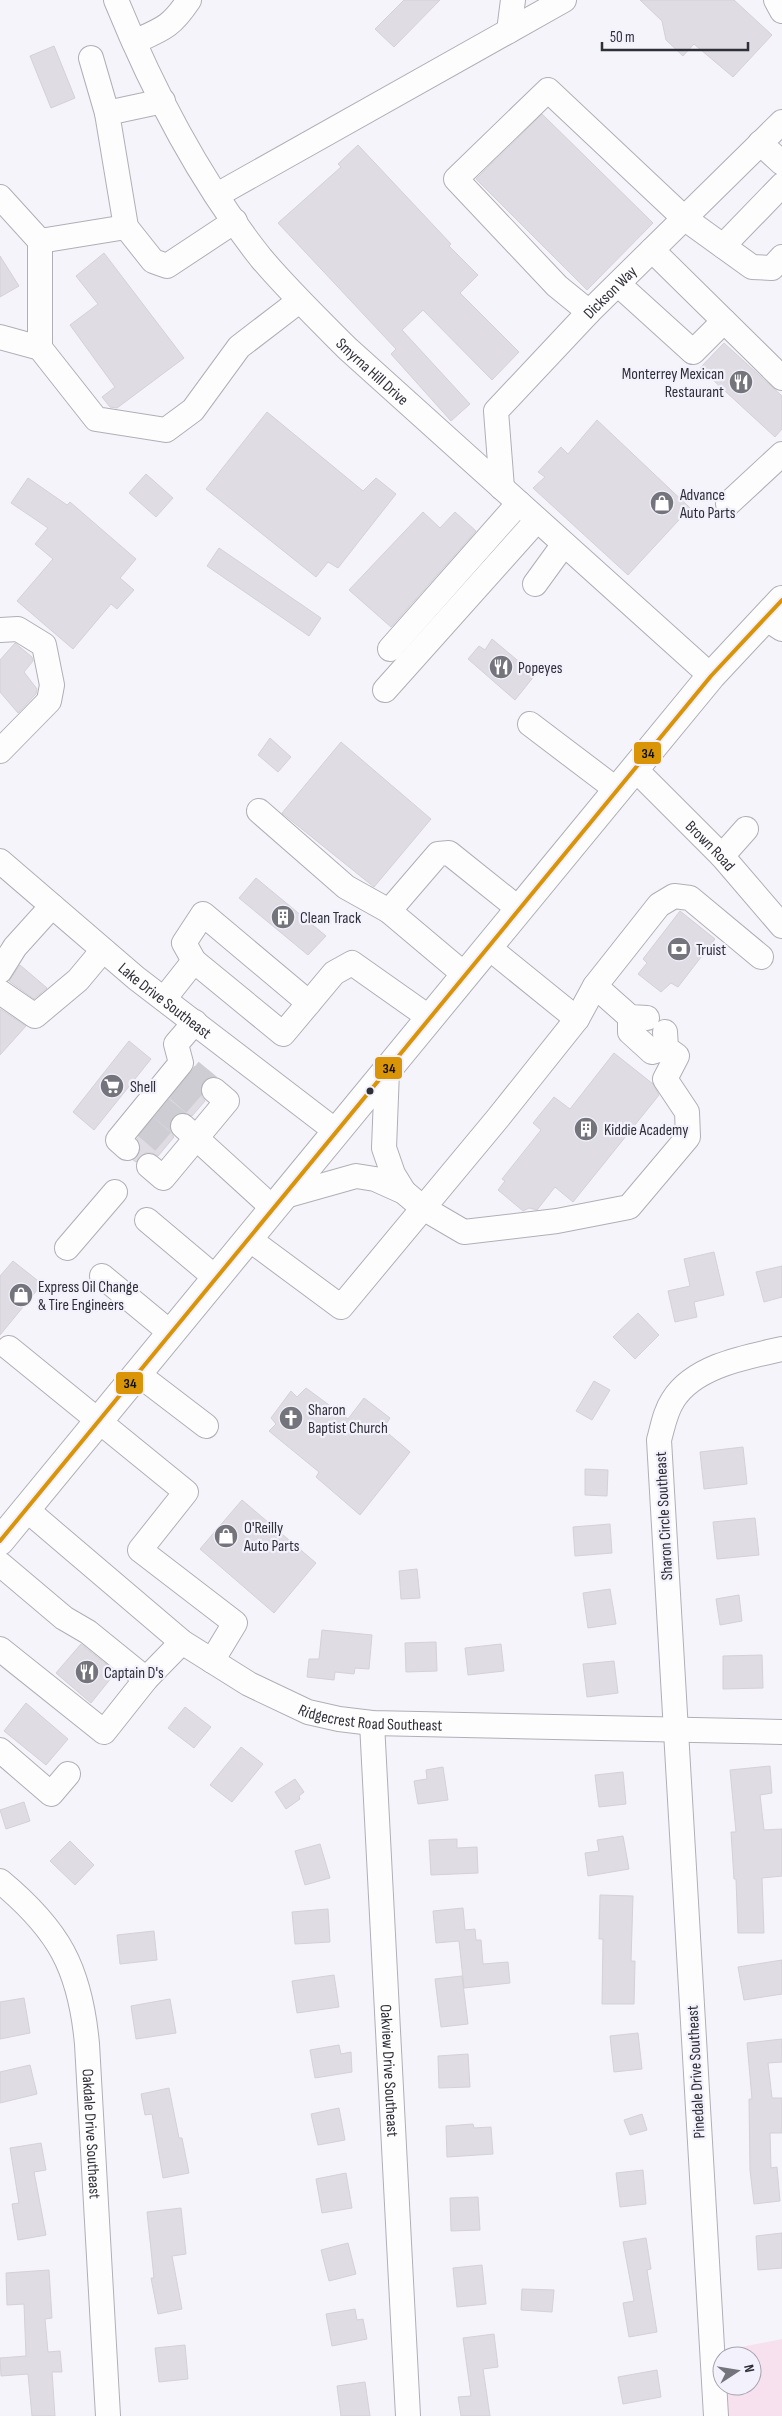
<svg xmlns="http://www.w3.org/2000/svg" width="782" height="2416" font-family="'Sofia Sans Condensed',sans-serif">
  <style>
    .green { fill: #f8e1ef }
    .building { fill: #dfdce3; stroke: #d4d1d7 }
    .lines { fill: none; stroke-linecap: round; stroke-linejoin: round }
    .minor-tunnel { stroke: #cdcdd3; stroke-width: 24; stroke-dasharray: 24 12; stroke-linecap: butt }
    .minor-casing { stroke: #b0afb6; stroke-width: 26 }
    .major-casing { stroke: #b0afb6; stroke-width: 30 }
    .minor { stroke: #fefdfe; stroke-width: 24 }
    .major { stroke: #fefdfe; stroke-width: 28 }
    .bus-1-casing { stroke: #f3f2fc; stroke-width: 8 }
    .bus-1 { stroke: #d99408; stroke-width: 4 }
    .bus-dot { fill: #2f2f38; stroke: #f3f2fc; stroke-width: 2 }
    .labels { text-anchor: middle; stroke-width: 4.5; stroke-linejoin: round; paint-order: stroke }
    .street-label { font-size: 16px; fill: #2f2f38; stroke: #f3f2fc }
    .poi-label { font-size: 16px; fill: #2f2f38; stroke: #f3f2fc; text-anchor: start }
    .line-badge { stroke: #f3f2fc; stroke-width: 2 }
    .pale-badge-label { font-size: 14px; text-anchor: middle; font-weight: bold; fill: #111 }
  </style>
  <rect width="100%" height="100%" fill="#f5f4fa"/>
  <!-- green -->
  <path class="green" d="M782 2339V2416H725L723 2386H752V2356H722L721 2351Z"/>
  <!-- building -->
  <path class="building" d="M404 0H440L394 47 375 29Z
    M640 0H734L772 35 733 77 694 44 683 56 666 40 662 21Z
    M54 46 75 98 51 108 30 56Z
    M542 114 653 223 587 290 476 179Z
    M358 145 451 244 449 246 478 275 460 293 519 352 492 380 423 310 402 330 470 404 451 421 391 354 396 349 278 223 341 167 338 164Z
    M104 253 184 358 117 408 110 407 102 397 115 387 70 325 98 304 76 276Z
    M0 256 19 286 0 297Z
    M724 343 782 396V429L775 437 700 368Z
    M267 412 363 491 376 478 396 494 338 568 328 562 316 577 206 489Z
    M597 420 690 508 628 575 533 488 545 477 538 472 561 447 568 454Z
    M146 474 173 498 156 517 129 493Z
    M28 478 67 505 70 502 136 559 120 578 134 590 117 609 111 604 73 649 17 601 53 559 35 544 48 528 11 503Z
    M423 512 440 528 455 512 476 531 391 627 349 590Z
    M219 548 321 618 309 636 207 566Z
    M492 639 535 675 515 700 468 659 479 646 485 650Z
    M15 643 32 657 33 661 24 672 37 689 36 694 18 713 0 692V660Z
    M270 738 291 757 278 772 258 755Z
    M341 742 431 819 374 887 282 813Z
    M256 878 326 936 308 955 239 898Z
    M680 911 715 939 678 987 671 983 661 992 638 974 647 963 643 959Z
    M20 965 47 988 34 999 9 981Z
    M0 1009 26 1026 0 1055Z
    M129 1041 151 1059 94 1130 73 1112Z
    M614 1053 653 1084 659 1095 573 1202 555 1187 537 1210 529 1208 523 1211 498 1190 505 1181 502 1179 541 1130 533 1123 554 1097 570 1109Z
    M195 1066 208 1078 200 1088 201 1095 205 1101 192 1116 179 1113 173 1117 170 1130 174 1137 158 1156 152 1153H145L136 1162 133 1160 140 1150 137 1139Z
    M714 1252 724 1295 694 1302 697 1317 675 1322 668 1291 690 1286 684 1259Z
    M13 1261 42 1284 0 1335V1276Z
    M782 1266V1297L764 1302 756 1272Z
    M638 1313 659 1335 635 1359 613 1337Z
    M594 1381 610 1390 592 1420 576 1411Z
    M306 1388 348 1419 364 1398 390 1418 383 1429 410 1452 360 1515 316 1477 319 1472 269 1431 276 1424 271 1418 291 1391 297 1397Z
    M743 1447 747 1484 704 1489 700 1452Z
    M585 1469 608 1470 607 1496 585 1495Z
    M242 1500 316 1563 274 1613 200 1549Z
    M755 1518 759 1555 717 1559 713 1522Z
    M610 1524 612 1553 575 1556 573 1527Z
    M417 1569 420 1598 401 1599 399 1571Z
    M610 1589 616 1624 588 1628 583 1593Z
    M739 1595 742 1621 720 1625 716 1599Z
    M322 1630 372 1635 369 1669 355 1668 354 1674 335 1672 334 1680 307 1677 309 1659H319Z
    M436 1642 437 1671 406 1672 405 1643Z
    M81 1644 116 1672 91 1703 56 1673Z
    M501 1644 504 1671 468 1675 465 1648Z
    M762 1655 763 1688 723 1689V1656Z
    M614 1661 618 1693 587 1697 583 1664Z
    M26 1703 68 1739 46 1765 4 1731Z
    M185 1707 211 1727 194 1748 168 1728Z
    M241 1747 263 1764 232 1802 210 1785Z
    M770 1766 772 1793 760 1795 764 1830 782 1829V1876L762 1878 764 1933H738L736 1879H734L731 1832H736L730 1770Z
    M443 1767 448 1800 418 1804 414 1781 427 1779 426 1770Z
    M623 1772 626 1804 599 1807 595 1775Z
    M295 1779 304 1792 299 1796 300 1799 286 1809 275 1792Z
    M24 1802 30 1821 6 1829 0 1810Z
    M623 1836 629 1869 588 1876 585 1853 599 1851 597 1840Z
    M457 1839V1848L477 1847 478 1873 431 1875 429 1840Z
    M70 1841 94 1865 75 1885 50 1861Z
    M320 1844 330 1878 305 1885 295 1851Z
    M600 1895 633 1896 631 1961H635L634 2004H602L603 1939H599Z
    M463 1908 465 1930 475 1929 476 1940H481L483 1964 508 1962 510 1983 464 1988 459 1941 436 1943 433 1911Z
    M328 1909 330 1942 295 1944 292 1912Z
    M154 1931 157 1960 120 1964 117 1935Z
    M782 1960V1994L744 2000 738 1967Z
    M334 1975 339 2007 297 2013 292 1981Z
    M462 1976 468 2024 441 2027 435 1979Z
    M24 1998 30 2033 0 2039V2002Z
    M170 1999 176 2033 136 2039 131 2006Z
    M638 2033 642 2069 614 2072 610 2036Z
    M782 2039V2062L768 2063 772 2098H782V2133H770L771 2168 777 2167 780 2201 754 2204 750 2170 749 2099H752L747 2043Z
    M339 2045 341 2054 351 2052 352 2072 315 2078 310 2050Z
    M468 2054 470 2087 439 2088 438 2056Z
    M30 2065 37 2094 0 2103V2072Z
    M169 2088 179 2138H182L189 2173 163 2178 152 2114 145 2115 141 2094Z
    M339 2108 345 2140 318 2145 311 2114Z
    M642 2114 647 2130 630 2135 624 2120Z
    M473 2124 474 2128 491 2127 493 2154 447 2157 446 2126Z
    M41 2143 46 2170 34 2172 46 2235 18 2240 12 2204 19 2203 10 2148Z
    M643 2170 646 2204 620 2207 616 2173Z
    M346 2173 352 2208 322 2213 316 2179Z
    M478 2197 480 2230 451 2231 450 2198Z
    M181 2208 186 2254 172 2256 182 2309 158 2314 151 2278H154L147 2212Z
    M782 2233V2268L758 2270 756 2236Z
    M646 2238 651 2269 647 2270 657 2332 629 2337 623 2303 634 2301 623 2242Z
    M348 2243 356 2274 329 2281 321 2250Z
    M482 2265 486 2304 457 2307 453 2268Z
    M49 2270 52 2318 45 2319 48 2352 60 2351 62 2372H52L55 2416H32L28 2374 1 2376 0 2358 26 2356 24 2304 7 2305 6 2273Z
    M522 2289 554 2290 552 2312 521 2310Z
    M355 2309 357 2320 363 2319 367 2339 332 2346 326 2314Z
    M494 2334 498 2367 483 2369 490 2416H461L458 2397 471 2396 463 2338Z
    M185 2345 188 2379 159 2382 155 2348Z
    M657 2370 661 2397 623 2404 618 2377Z
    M365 2382 370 2416H341L337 2386Z"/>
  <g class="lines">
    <!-- minor-tunnel -->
    <path class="minor-tunnel" d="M191 1071 214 1090
      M176 1088 199 1108
      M161 1108 183 1126
      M145 1126 167 1145"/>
    <!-- minor casing -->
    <g class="minor-casing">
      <g id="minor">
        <path id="s1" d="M116 0C153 91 200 181 261 258 288 290 318 319 348 349L711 676"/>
        <path d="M776 0 782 11"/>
        <path d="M509 31 513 0"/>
        <path d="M134 42C163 29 171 27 189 0"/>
        <path d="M91 58 107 113"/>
        <path d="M163 101 107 113 126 227 153 261 167 266 235 221"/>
        <path d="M760 143 782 163"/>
        <path d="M217 195 564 0"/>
        <path d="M0 197 40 241V348"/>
        <path d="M40 241 126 227"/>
        <path d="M723 246 782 185"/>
        <path d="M652 250 782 378"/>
        <path d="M618 284 693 352 724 321"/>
        <path d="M589 312 557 286 456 179 548 90 684 218 752 267 772 268 782 257"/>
        <path d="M0 337 40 348 96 419 166 430 193 410 239 347 299 301"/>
        <path id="s2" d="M502 488 496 411 589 312 782 122"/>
        <path d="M728 504 782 454"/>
        <path d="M535 584 564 544"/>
        <path d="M765 618 782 629"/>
        <path d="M0 630 18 629 44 645 52 685 49 701 0 751"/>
        <path d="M390 649 519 503"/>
        <path d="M385 690 537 520"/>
        <path d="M530 724 617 790"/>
        <path id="s3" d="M634 768 722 856 782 926"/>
        <path d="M259 811 346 887 389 911"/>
        <path d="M722 856 746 829"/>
        <path id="s4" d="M0 861 136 978 337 1132"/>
        <path d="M488 947 577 1019"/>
        <path d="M194 961 184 943 203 914 309 1003"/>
        <path d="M0 971 15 947 52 906"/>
        <path d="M465 975 389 911 438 854 449 853 519 909"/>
        <path d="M595 986 630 1017 647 1018"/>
        <path d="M0 992 35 1016 78 980 103 950"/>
        <path d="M164 999 194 961 283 1034 334 973 352 963 430 1018"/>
        <path d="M630 1017V1032L652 1052 666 1048"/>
        <path d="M387 1071 384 1148 393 1174 404 1192"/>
        <path d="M183 1126 274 1209"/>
        <path d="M127 1148 118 1140 181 1063 176 1044 195 1022"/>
        <path d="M149 1166 163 1178 227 1101 214 1090"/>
        <path d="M285 1196 356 1176 375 1179 404 1192 423 1208 464 1232 557 1221 629 1207 688 1137 687 1112 665 1079 677 1056 666 1048 665 1032"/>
        <path d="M147 1220 217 1279"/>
        <path d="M249 1239 341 1307 498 1118 577 1019 595 986 659 905 674 896 690 898 761 957"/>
        <path d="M67 1248 115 1192"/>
        <path d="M102 1276 172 1334"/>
        <path d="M9 1348 186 1492 140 1550 235 1623 212 1661"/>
        <path d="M138 1374 206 1426"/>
        <path id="s5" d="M27 1510 182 1642 249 1684 308 1712 339 1719 372 1723 782 1732"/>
        <path d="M0 1564 64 1618 88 1632 146 1679"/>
        <path d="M0 1649 104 1732 146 1679 182 1642"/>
        <path id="s6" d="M372 1723 408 2416"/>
        <path d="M0 1750 51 1794 68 1774"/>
        <path id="s7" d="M0 1881C59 1930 80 1968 87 2044L108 2416"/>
        <path d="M716 2416 659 1440C663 1426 665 1412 673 1400 694 1366 746 1357 782 1349"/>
      </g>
    </g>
    <!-- major casing -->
    <g class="major-casing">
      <path id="major" d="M0 1541 711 676 782 600"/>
    </g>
    <!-- minor -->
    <use href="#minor" class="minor"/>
    <!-- major -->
    <use href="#major" class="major"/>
    <!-- bus-1 casing -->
    <g class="bus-1-casing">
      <path id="bus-1" d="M0 1541 711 676 782 600"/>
    </g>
    <!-- bus-1 -->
    <use href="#bus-1" class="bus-1"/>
  </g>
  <!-- icons -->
  <defs>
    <g id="restaurant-disc" transform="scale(1.25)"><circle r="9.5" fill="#74747c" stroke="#f3f2fc"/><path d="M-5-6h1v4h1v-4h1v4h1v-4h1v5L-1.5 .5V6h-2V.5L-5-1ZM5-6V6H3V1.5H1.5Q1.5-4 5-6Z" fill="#fff"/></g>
    <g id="shop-disc" transform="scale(1.25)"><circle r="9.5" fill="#74747c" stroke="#f3f2fc"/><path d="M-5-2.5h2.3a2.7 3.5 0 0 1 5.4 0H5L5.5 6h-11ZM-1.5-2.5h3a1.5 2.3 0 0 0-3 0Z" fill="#fff"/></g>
    <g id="building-disc" transform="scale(1.25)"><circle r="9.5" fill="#74747c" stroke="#f3f2fc"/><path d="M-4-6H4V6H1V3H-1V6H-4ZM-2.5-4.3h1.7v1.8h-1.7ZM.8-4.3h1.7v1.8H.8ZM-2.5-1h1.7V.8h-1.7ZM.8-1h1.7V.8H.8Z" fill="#fff"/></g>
    <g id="bank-disc" transform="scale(1.25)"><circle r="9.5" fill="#74747c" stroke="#f3f2fc"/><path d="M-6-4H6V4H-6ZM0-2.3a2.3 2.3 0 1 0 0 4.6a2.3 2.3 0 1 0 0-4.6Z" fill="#fff"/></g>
    <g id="supermarket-disc" transform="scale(1.25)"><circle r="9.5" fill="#74747c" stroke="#f3f2fc"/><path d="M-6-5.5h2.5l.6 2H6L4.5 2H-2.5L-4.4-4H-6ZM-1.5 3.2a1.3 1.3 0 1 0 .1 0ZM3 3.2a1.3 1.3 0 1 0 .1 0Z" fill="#fff"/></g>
    <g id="church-disc" transform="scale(1.25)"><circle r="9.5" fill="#74747c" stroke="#f3f2fc"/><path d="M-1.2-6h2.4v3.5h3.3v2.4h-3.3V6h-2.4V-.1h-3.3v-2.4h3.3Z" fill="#fff"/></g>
  </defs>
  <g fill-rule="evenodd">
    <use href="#restaurant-disc" x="741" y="382"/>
    <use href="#shop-disc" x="662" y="503"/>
    <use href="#restaurant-disc" x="501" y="667"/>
    <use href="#building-disc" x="283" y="917"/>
    <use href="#bank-disc" x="679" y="949"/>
    <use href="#supermarket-disc" x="112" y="1086"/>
    <use href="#building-disc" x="586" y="1129"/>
    <use href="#shop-disc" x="21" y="1295"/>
    <use href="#church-disc" x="291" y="1418"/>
    <use href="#shop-disc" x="226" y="1536"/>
    <use href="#restaurant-disc" x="87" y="1672"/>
  </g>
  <!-- markers -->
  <circle class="bus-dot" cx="370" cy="1091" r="4.5"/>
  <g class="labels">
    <!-- street labels -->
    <g class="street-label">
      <text dy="6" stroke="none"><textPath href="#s2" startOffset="242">Dickson Way</textPath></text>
      <text dy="6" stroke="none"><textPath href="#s1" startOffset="456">Smyrna Hill Drive</textPath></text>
      <text dy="6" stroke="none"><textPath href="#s3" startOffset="109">Brown Road</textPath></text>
      <text dy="6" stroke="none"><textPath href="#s4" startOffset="216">Lake Drive Southeast</textPath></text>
      <text transform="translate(663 1516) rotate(-93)" y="6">Sharon Circle Southeast</text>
      <text dy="6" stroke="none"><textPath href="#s5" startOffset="411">Ridgecrest Road Southeast</textPath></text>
      <text dy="6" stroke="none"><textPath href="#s6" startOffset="348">Oakview Drive Southeast</textPath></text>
      <text transform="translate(695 2072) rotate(-93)" y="6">Pinedale Drive Southeast</text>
      <text dy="6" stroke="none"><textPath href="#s7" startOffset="281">Oakdale Drive Southeast</textPath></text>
    </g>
    <!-- poi labels -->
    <g class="poi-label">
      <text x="724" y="379" text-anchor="end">Monterrey Mexican<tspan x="724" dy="18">Restaurant</tspan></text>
      <text x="680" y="500">Advance<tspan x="680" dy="18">Auto Parts</tspan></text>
      <text x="518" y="673">Popeyes</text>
      <text x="300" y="923">Clean Track</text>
      <text x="696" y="955">Truist</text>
      <text x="130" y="1092">Shell</text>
      <text x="604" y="1135">Kiddie Academy</text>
      <text x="38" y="1292">Express Oil Change<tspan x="38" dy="18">&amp; Tire Engineers</tspan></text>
      <text x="308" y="1415">Sharon<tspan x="308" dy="18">Baptist Church</tspan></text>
      <text x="244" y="1533">O'Reilly<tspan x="244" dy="18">Auto Parts</tspan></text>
      <text x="104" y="1678">Captain D's</text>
    </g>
  </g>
  <g class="line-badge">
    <rect x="633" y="741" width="29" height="24" rx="5" fill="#d99408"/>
    <rect x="374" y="1056" width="29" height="24" rx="5" fill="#d99408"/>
    <rect x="115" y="1371" width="29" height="24" rx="5" fill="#d99408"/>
  </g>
  <g class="pale-badge-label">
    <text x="648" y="758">34</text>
    <text x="389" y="1073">34</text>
    <text x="130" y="1388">34</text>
  </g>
  <!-- north arrow -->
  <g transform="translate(737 2371) rotate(78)"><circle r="24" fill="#f3f2fc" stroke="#a5a4ae"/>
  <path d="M0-4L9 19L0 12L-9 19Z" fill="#74747c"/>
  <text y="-8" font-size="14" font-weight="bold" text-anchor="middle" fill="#2f2f38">N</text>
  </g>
  <!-- scale -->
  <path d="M602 42v8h146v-8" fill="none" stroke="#2f2f38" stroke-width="2.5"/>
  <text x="610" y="42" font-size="15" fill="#2f2f38" stroke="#f3f2fc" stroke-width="4" paint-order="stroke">50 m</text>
</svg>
